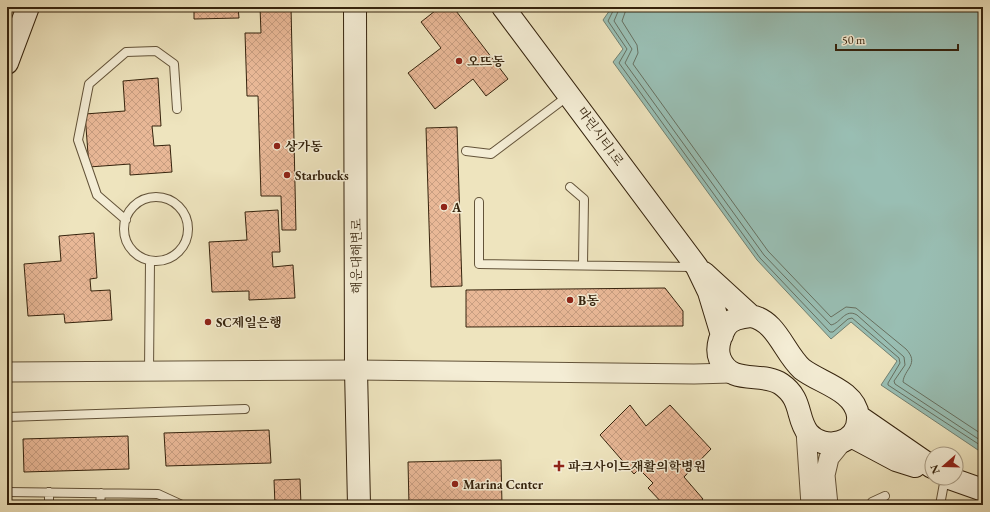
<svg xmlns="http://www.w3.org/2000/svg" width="990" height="512" font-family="'EB Garamond','Noto Serif KR',serif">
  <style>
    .water { fill: #99beb3; stroke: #718071 }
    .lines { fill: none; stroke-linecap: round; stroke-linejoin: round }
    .shore { stroke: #677060; stroke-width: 1 }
    .building { fill: url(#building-cross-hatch); stroke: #35230d }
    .service-casing { stroke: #635339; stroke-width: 10 }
    .tertiary-casing { stroke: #635339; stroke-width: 21 }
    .secondary-casing { stroke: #35230d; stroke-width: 24 }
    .service { stroke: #f4edd5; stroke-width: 8 }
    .tertiary { stroke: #f4edd5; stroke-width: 19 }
    .secondary { stroke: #f4edd5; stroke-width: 22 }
    .poi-dot { fill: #8f2418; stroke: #f4edd5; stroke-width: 1.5 }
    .labels { text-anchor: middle; stroke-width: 3; stroke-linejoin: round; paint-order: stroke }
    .poi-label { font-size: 13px; font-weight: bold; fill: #35230d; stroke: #f4edd5; text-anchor: start }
    .street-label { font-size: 13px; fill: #35230d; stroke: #f4edd5 }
  </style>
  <defs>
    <pattern id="building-cross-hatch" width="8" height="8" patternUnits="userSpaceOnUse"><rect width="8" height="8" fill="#e9b897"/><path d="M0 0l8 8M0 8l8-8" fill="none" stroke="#c89e81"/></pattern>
  </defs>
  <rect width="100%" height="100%" fill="#eee4be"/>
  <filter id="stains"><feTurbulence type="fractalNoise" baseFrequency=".005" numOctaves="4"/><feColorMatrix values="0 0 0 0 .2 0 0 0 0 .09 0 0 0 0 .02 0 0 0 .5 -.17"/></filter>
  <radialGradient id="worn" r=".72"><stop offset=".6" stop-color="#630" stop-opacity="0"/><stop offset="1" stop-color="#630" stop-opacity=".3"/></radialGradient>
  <!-- water -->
  <path class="water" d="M612 7H983V451L978 450 881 385 897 361 851 322 831 339 757 260 613 62 623 49 603 20Z"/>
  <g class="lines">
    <!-- shore -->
    <path class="shore" d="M615 7 608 21 627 49 619 63 760 258 830 332H833L848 319 852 318 899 358 900 363 888 383V385L983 447
      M620 7 614 21 632 49 625 63 764 255 831 325C841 323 845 308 857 315L904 357 905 365 894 381 895 384 983 442
      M627 7 622 21 637 45 638 53 633 64 768 251 831 317 846 307 856 308 906 349C920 364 904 369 903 382L983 435"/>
  </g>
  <!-- building -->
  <path class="building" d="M155 7H238L239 18 194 19V9L155 11Z
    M260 7H291L296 230H282L281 196H261L258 96H247L245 33H261Z
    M440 7H453L508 79 486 96 473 79 435 109 408 73 441 48 421 22Z
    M158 78 161 126H152L154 146 170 145 172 172 130 175V164L89 167 85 114 125 111 123 81Z
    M457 127 462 286 431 287 426 128Z
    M278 210 280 252H272L273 267 293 265 295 298 249 300V291L212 292 209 242 247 240 245 212Z
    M94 233 97 278 90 279 91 291 110 290 112 320 65 323 64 314 28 316 24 264 61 261 59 236Z
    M665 288 683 311V326L466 327V290Z
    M630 405 646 426 670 405 711 449 684 477 703 499 696 505H664L648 488 653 483 639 469 634 474 600 435Z
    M269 430 271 463 166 466 164 433Z
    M128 436 129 469 24 472 23 439Z
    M501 460 502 505H409L408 462Z
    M300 479 301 505H275L274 480Z
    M160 503 161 505H135V504Z"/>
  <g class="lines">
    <!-- service casing -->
    <g class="service-casing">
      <path id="service" d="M466 151 491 154 568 96
        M570 187 584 199 583 264
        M124 229a32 32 0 1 1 64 0a32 32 0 1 1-64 0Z
        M479 202V264L692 267
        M126 220 97 195 78 140 89 84 126 52 156 51 174 64 177 109
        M149 371 150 261
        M7 417 245 409
        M7 492 158 494 182 505
        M49 492V505
        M100 505 101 493
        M230 505H239
        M870 505 872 502 885 496
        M940 505 945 478"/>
    </g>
    <!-- tertiary casing -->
    <g class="tertiary-casing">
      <path id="tertiary" d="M7 372 356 370 694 374 731 373
        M806 431 811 505
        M828 505 825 475 829 458 842 442"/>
    </g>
    <!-- secondary casing -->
    <g class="secondary-casing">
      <path id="secondary" d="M355 7 356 370 359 505
        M503 7 697 267 709 292 722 335
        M7 63 28 7
        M704 273 751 316
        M751 316C777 321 784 353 802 369 820 383 855 390 858 416 860 444 824 452 808 433 796 418 803 399 781 384 762 371 731 386 720 359 716 349 720 337 725 328 730 318 742 317 751 316Z
        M858 416 932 467
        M851 436 896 460 915 466
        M949 478 983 490"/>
    </g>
    <!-- service -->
    <use href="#service" class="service"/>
    <!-- tertiary -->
    <use href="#tertiary" class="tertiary"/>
    <!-- secondary -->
    <use href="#secondary" class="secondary"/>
  </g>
  <!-- markers -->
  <g class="poi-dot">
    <circle cx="459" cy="61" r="4"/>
    <circle cx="277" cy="146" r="4"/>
    <circle cx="287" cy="175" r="4"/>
    <circle cx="444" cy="207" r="4"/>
    <circle cx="570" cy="300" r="4"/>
    <circle cx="208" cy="322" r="4"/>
    <path d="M557 460h4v4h4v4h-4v4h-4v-4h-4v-4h4z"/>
    <circle cx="455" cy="484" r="4"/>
  </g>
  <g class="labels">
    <!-- poi labels -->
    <g class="poi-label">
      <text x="467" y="66">오뜨동</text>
      <text x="285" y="151">상가동</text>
      <text x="295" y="180">Starbucks</text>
      <text x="452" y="212">A</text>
      <text x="578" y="305">B동</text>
      <text x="216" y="327">SC제일은행</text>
      <text x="568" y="471">파크사이드재활의학병원</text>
      <text x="463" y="489">Marina Center</text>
    </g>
    <!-- street labels -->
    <g class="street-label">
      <text transform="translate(601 136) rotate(54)" y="5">마린시티1로</text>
      <text transform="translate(356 256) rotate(-90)" y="5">해운대해변로</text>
    </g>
  </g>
  <!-- margin -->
  <rect width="990" height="512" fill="none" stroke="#eee4be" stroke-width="24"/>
  <rect x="8" y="8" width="974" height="496" fill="none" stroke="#35230d" stroke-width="2"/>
  <rect x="12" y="12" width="966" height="488" fill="none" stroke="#35230d"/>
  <!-- north arrow -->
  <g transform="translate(944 466) rotate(250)"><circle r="19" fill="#f4edd5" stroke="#a89c85"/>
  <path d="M0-3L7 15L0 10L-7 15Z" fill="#8f2418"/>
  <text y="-6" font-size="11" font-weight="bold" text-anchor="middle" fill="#35230d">N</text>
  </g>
  <!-- scale -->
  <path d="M836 44v6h122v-6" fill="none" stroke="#35230d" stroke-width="2"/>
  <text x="842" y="44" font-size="12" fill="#35230d" stroke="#f4edd5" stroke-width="3" paint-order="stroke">50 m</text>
  <rect width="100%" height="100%" filter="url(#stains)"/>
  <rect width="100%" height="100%" fill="url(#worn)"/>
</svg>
